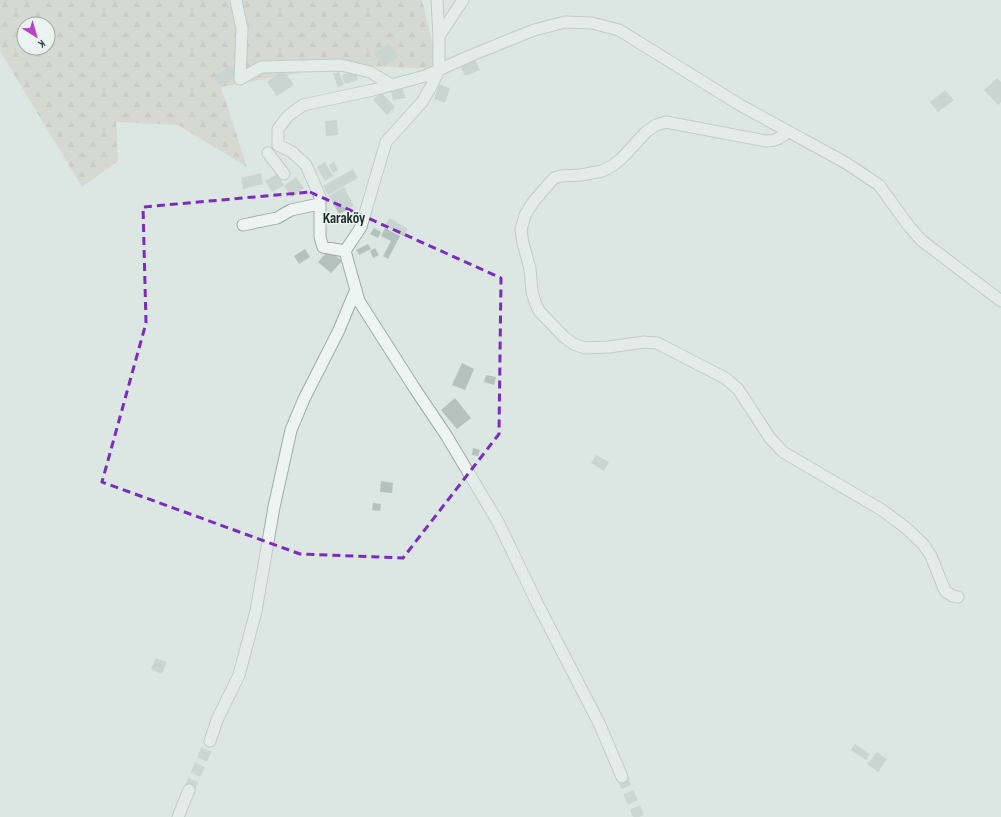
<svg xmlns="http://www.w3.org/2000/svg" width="1001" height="817" font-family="'Sofia Sans Condensed',sans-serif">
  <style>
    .forest { fill: url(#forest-firs); fill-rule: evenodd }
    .building { fill: #b4c2bd }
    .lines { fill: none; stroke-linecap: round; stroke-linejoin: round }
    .minor-tunnel { stroke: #b8c4bf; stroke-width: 11; stroke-dasharray: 11 5.5; stroke-linecap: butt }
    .minor-casing { stroke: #9eaca7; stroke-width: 13 }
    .minor { stroke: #eef4f2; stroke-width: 11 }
    .marked { fill: none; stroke: #7b2cbf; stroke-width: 3; stroke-dasharray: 8 5; stroke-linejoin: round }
    .labels { text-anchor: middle; stroke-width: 3; stroke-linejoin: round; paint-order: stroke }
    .quarter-label { font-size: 15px; font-weight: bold; fill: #192c25; stroke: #ebf3f0 }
  </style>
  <defs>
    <pattern id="forest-firs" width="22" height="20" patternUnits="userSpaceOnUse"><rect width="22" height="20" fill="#cfcbbd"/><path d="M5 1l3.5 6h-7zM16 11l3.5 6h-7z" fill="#b2afa3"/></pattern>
  </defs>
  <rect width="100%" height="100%" fill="#dce6e2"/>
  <!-- forest -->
  <path class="forest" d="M0 0H422L439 69 341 65 221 87 247 167 178 125 116 122 118 161 82 187 0 51ZM24 24H48V48H24Z"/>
  <!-- building -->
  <path class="building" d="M389 43 399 56 384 67 374 54Z
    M475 59 480 70 465 76 460 65Z
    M231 65 237 75 221 87 214 77Z
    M284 70 294 85 277 96 267 82Z
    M356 71 358 80 345 84 342 75Z
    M339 72 344 85 338 87 333 74Z
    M997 78 1001 82V102L998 105 984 90Z
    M439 84 450 88 445 103 434 99Z
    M403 89 405 98 393 100 391 91Z
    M945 90 954 100 938 112 930 102Z
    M381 92 395 107 387 115 373 100Z
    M337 120 338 135 326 136 325 121Z
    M325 162 333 176 325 181 317 167Z
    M334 162 338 170 333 173 329 165Z
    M353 169 358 178 328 195 323 186Z
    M261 173 263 184 243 189 241 178Z
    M277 174 284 185 272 192 265 181Z
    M296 177 304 188 292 197 284 186Z
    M344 187 354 206 339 214 329 196Z
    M390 218 408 229 403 236 385 225Z
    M374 228 381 232 378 238 370 234Z
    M385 228 400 236 388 259 383 256 391 241 381 236Z
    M368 244 371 249 359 255 356 250Z
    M375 248 379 255 373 258 370 251Z
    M305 249 310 257 299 264 294 256Z
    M329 250 342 261 331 273 318 262Z
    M462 363 474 369 465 390 452 385Z
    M486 375 496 377 494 385 484 382Z
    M455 398 471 418 457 429 441 410Z
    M473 448 480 450 478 456 472 455Z
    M596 455 609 462 604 471 591 463Z
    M381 481 393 483 392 493 380 492Z
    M373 503 381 504 380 511 372 510Z
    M156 658 167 662 162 674 151 669Z
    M855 744 870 754 866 760 851 750Z
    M877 752 887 759 878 772 867 764Z"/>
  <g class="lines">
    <!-- minor-tunnel -->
    <path class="minor-tunnel" d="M622 777 639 817
      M189 790 210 741"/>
    <!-- minor casing -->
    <g class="minor-casing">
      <path id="minor" d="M236 0 242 29 240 79
        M439 36 463 0
        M240 79 261 67 341 65 370 72 392 85
        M788 131C781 138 776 141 766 141L666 122 656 125 646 132 622 158 612 166 602 171 581 175 561 176 554 178 534 201 525 215 521 230 523 243 530 269 532 292 535 302 539 311 564 337 574 344 585 348 609 347 644 342 657 343 725 378 738 389 770 438 783 452 882 510 906 528 923 544 931 556 943 586 946 592 953 596 958 597
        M268 153 284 174
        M243 225 277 218 291 210 319 204
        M345 251 361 227 386 142 422 102 432 85 439 69V36L437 0
        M210 741 217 720 239 675 256 611 274 507 291 430 304 399 339 330 356 289
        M622 777 599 723 538 605 498 522 446 435 415 389 359 301 345 251 323 247 320 237V197L306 165 292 152 278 145V129L288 116 303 105 373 90 425 76 472 55 534 30 565 22 592 23 619 30 740 105 846 163 879 185 908 225 921 240 1001 301
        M178 817 189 790"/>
    </g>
    <!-- minor -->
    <use href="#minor" class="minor"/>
  </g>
  <!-- marked area -->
  <path d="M0 0H1001V817H0ZM310 192 501 278 499 434 403 558 300 554 102 482 146 323 143 207Z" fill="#dce6e2" fill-opacity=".55" fill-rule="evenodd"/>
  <path class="marked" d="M310 192 501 278 499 434 403 558 300 554 102 482 146 323 143 207Z"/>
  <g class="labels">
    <!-- quarter labels -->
    <g class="quarter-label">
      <text x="344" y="223">Karaköy</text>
    </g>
  </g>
  <!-- north arrow -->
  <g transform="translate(36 36) rotate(143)"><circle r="19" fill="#ebf3f0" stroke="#9ca9a5"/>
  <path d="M0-3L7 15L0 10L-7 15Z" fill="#b544c7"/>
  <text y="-6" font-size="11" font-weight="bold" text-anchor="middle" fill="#263b34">K</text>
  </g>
</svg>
